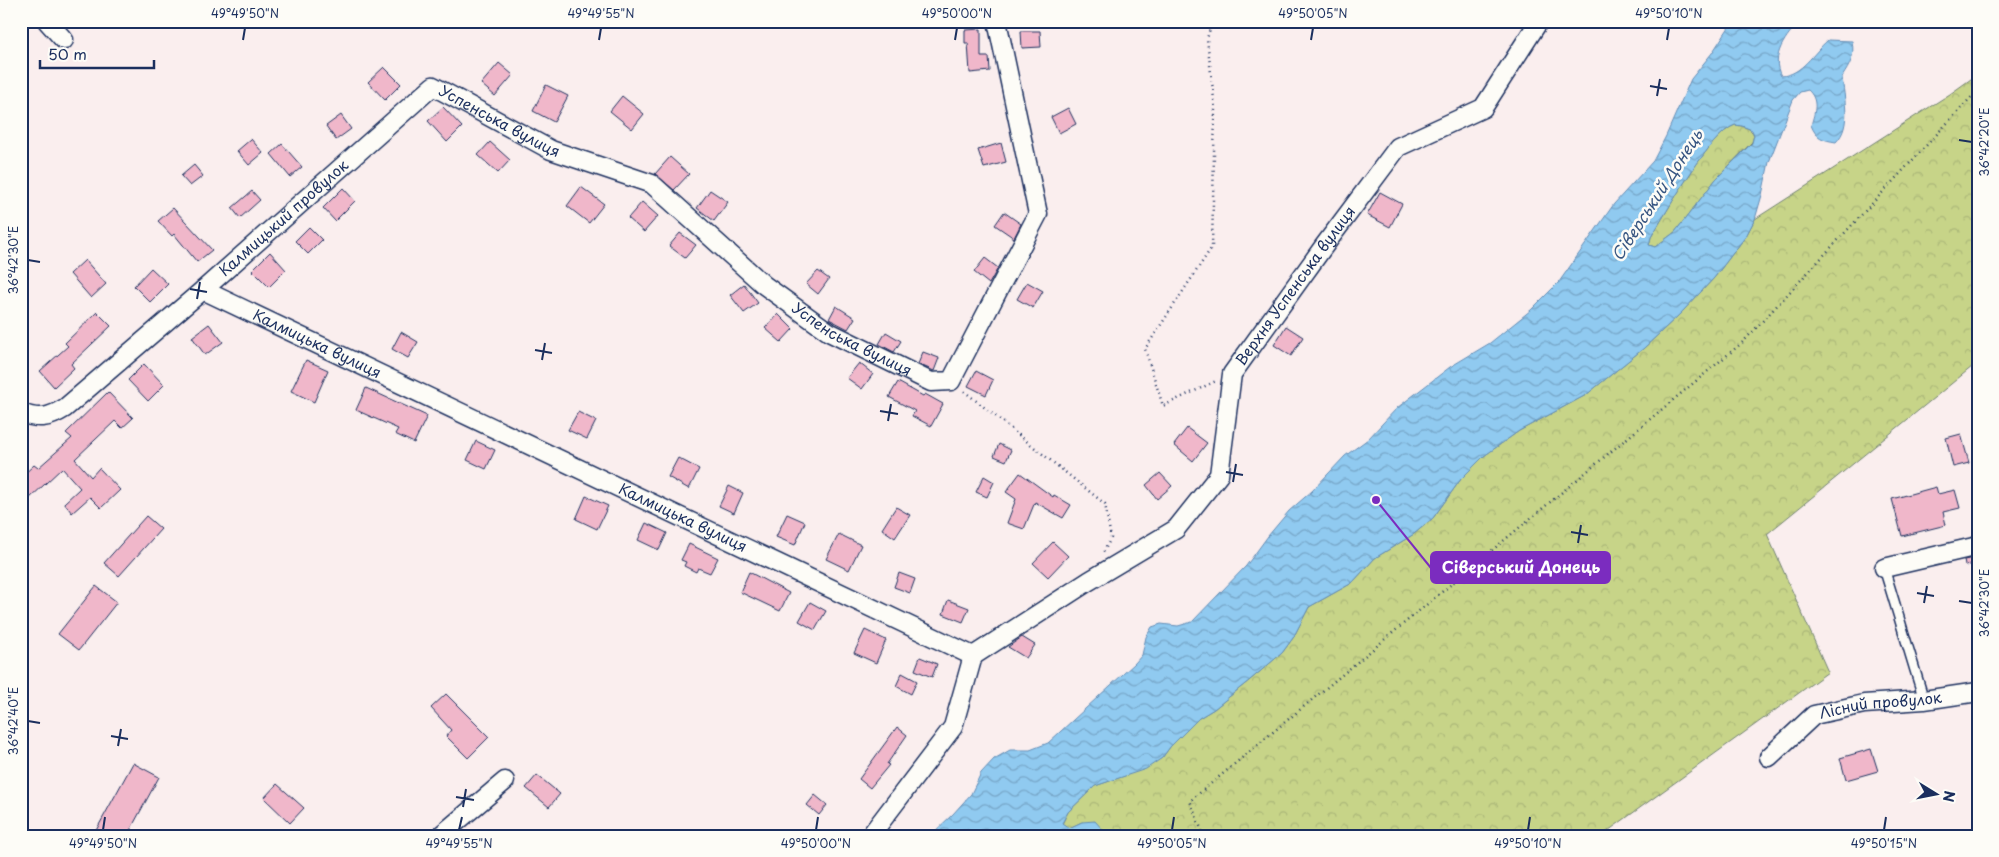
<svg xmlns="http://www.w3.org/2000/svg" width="1999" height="857" font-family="'Playpen Sans',sans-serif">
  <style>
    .forest { fill: url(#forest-crowns); stroke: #718273 }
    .water { fill: url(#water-waves); stroke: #618cb6; fill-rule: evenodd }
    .building { fill: #f0b7ca; stroke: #1b2f5e }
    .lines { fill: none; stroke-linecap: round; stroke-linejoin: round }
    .lane-casing { stroke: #1b2f5e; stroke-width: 12 }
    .street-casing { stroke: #1b2f5e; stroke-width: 21 }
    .path { stroke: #1b2f5e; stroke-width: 2.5; stroke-dasharray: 1 4; stroke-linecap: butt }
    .lane { stroke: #fdfcf7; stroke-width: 9 }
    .street { stroke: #fdfcf7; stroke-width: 18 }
    .ticks { fill: none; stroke: #1b2f5e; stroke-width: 2 }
    .labels { text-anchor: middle; stroke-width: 5; stroke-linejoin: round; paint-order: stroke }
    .street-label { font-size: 15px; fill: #1b2f5e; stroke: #fdfcf7 }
    .water-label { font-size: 16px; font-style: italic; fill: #385682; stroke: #fdfcf7 }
    .leader { fill: none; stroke: #7b2cbf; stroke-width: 2 }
    .callout-dot { fill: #7b2cbf; stroke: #fdfcf7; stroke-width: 2 }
    .callout { fill: #7b2cbf; stroke: #7b2cbf; stroke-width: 2 }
    .callout-label { font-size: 16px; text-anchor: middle; font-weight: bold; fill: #fff }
    .neatline { fill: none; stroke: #1b2f5e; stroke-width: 2 }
    .ticks-label { font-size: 12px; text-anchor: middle; fill: #1b2f5e }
  </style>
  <defs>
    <pattern id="forest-crowns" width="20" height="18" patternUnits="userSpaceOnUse" patternTransform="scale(1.25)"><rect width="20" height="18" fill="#c7d488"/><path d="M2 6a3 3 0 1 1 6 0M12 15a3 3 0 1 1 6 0" fill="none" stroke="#aab678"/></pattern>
    <pattern id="water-waves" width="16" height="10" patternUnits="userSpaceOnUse" patternTransform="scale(1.25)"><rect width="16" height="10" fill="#90caf0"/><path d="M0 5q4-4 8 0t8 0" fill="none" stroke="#75a4c6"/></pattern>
  </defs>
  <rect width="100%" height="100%" fill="#faeeee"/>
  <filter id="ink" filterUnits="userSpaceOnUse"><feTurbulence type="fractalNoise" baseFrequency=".02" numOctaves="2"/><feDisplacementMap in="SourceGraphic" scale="10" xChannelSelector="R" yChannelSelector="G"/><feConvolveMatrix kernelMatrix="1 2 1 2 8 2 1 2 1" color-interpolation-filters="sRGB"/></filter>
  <g filter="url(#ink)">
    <!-- forest -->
    <path class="forest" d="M1978 74V362L1767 534 1828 672 1601 836H1104L1103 830 1082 822 1069 828 1062 824 1068 812 1095 786 1127 775 1162 758 1170 747 1199 718 1214 709 1250 680 1282 653 1293 638 1309 607 1352 583 1375 558 1414 534 1433 518 1461 479 1484 456 1519 431 1586 395 1644 348 1682 312 1714 278 1746 236 1755 219 1950 94Z
      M1735 125C1743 126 1750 127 1754 135L1752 142 1716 179 1675 232 1655 247 1649 245 1651 237C1667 212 1709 134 1735 125Z"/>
    <!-- water -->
    <path class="water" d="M1733 21H1800C1786 36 1770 56 1781 76 1802 75 1813 53 1828 40L1852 41C1855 56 1850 65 1842 77 1844 98 1852 126 1836 142 1823 140 1816 138 1811 125 1815 112 1819 100 1808 90L1800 92 1793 100 1769 162 1762 195 1755 219 1746 236 1714 278 1682 312 1644 348 1586 395 1519 431 1484 456 1461 479 1433 518 1414 534 1375 558 1352 583 1309 607 1293 638 1282 653 1250 680 1214 709 1199 718 1170 747 1162 758 1146 769 1095 786 1068 812 1062 823 1069 828 1082 822 1095 821 1103 830 1104 836H930L953 814 971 794 981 773 994 759 1010 750H1030L1048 743 1135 663 1142 655 1146 637 1152 627 1161 624 1178 626 1192 622 1246 566 1268 536 1289 511 1312 491 1345 456 1368 439 1397 408 1450 367 1490 343 1531 310 1559 282 1614 204 1653 161 1666 136 1691 79 1712 53ZM1735 125 1742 126 1752 130 1754 135 1752 143 1716 179 1675 232 1655 247 1649 245 1651 237C1667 212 1709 134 1735 125Z"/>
    <!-- building -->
    <path class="building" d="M981 29V57H989L990 71 970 73 968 43H965V30Z
      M1021 31H1040L1041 47 1022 48Z
      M499 63 513 75 495 96 481 84Z
      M384 67 401 84 385 100 368 82Z
      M546 85 568 96 554 122 533 111Z
      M622 96 644 114 632 129 610 111Z
      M443 107 462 127 447 142 428 121Z
      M1068 108 1076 124 1059 133 1051 117Z
      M341 115 351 129 336 140 326 126Z
      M251 139 263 153 249 165 237 151Z
      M490 142 510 160 498 173 478 155Z
      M1001 143 1006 162 984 168 978 150Z
      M282 144 302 167 290 177 271 154Z
      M670 157 689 174 674 190 655 174Z
      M194 165 203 176 190 186 181 176Z
      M581 187 604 204 589 223 567 206Z
      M343 188 355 201 335 221 323 208Z
      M710 190 728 202 714 221 697 208Z
      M252 191 260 200 240 218 232 208Z
      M1380 192 1402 204 1390 227 1367 215Z
      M642 202 658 216 644 232 628 218Z
      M173 208 212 250 197 262 174 234 172 236 158 221Z
      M1004 212 1021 224 1014 238 995 225Z
      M309 227 322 240 308 254 295 241Z
      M680 233 696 245 685 258 669 246Z
      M270 252 286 270 269 287 252 270Z
      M985 258 998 268 989 284 974 272Z
      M85 260 106 284 91 298 70 274Z
      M151 268 168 284 150 302 134 286Z
      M818 271 829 279 818 294 806 284Z
      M1027 282 1043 291 1033 308 1017 299Z
      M744 284 758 303 744 313 730 295Z
      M836 306 855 318 848 329 829 319Z
      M97 312 111 326 71 364 74 368 54 387 40 371 68 346 65 343Z
      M778 314 793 329 781 342 765 328Z
      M209 324 223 342 205 355 192 337Z
      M1286 326 1303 337 1291 356 1274 345Z
      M401 332 418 342 408 358 392 349Z
      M886 332 901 341 894 352 879 344Z
      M923 352 939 358 934 371 918 364Z
      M306 360 328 370 314 402 291 391Z
      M859 363 873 374 862 389 847 378Z
      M144 364 164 385 148 401 128 380Z
      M976 371 993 380 986 395 968 386Z
      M898 382 923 396 925 394 943 404 931 426 912 416 915 411 889 397Z
      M366 388 427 416 414 443 395 434 398 429 356 410Z
      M108 392 133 418 122 428 115 421 75 459 91 477 99 468 120 490 101 508 90 497 72 513 64 503 80 488 62 468 29 499 21 490V477L34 465 38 468 72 438 66 433Z
      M578 412 596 421 587 439 568 430Z
      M1187 428 1207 443 1193 461 1174 445Z
      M1961 434 1969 463 1953 467 1946 438Z
      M476 441 495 450 486 469 467 460Z
      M999 444 1011 450 1006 461 994 456Z
      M678 458 699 469 689 489 668 477Z
      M1020 473 1053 497 1054 495 1071 505 1063 518 1035 502 1024 529 1007 523 1016 499 1006 492Z
      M1160 473 1172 486 1157 499 1146 485Z
      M984 476 994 482 987 497 976 492Z
      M729 486 743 493 734 513 719 506Z
      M1936 487 1938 494 1955 490 1960 508 1943 512 1946 525 1902 536 1892 499Z
      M586 496 608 506 597 529 576 519Z
      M896 507 910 515 895 538 882 529Z
      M787 514 805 522 795 545 776 537Z
      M146 516 161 529 119 576 104 563Z
      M646 523 667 533 659 550 638 540Z
      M839 534 861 545 849 570 826 559Z
      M1053 542 1068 556 1048 577 1033 563Z
      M689 544 718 558 710 573 698 568 696 572 684 566 686 562 681 560Z
      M1978 557V563L1965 566 1964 560Z
      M749 572 789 593 780 611 740 592Z
      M899 573 915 579 910 593 894 587Z
      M96 586 117 602 79 650 58 634Z
      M948 600 969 608 963 622 943 614Z
      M810 602 826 611 815 630 799 621Z
      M865 630 886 640 876 663 854 653Z
      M1022 637 1035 645 1026 658 1008 647Z
      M920 657 937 664 932 677 915 670Z
      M902 673 917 681 911 694 896 686Z
      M446 694 489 737 468 758 446 736 451 730 431 708Z
      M897 727 907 735 887 764 889 765 870 788 859 779Z
      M1871 749 1878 771 1846 780 1840 758Z
      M133 763 159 777 127 836H93Z
      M537 775 560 794 549 807 526 788Z
      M277 784 304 808 290 823 264 798Z
      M815 795 827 805 819 815 807 805Z"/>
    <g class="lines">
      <!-- lane casing -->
      <g class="lane-casing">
        <path id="lane" d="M1884 568 1924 700"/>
      </g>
      <!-- street casing -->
      <g class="street-casing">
        <g id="street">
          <path d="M47 21 64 40"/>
          <path id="s1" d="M203 290 973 656"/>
          <path id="s2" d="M21 413C39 420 49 418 65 408L203 290 433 86 551 150 652 184 764 285 829 332 931 382 951 381 1038 214 997 21"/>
          <path d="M1884 568 1978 546"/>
          <path id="s3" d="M973 656 1089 581 1176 529 1219 475 1232 374 1324 246 1398 147 1483 108 1539 21"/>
          <path id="s4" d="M1769 757 1814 715 1864 704 1924 700 1978 692"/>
          <path d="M440 836 505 781"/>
          <path d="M870 836 953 727 973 656"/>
        </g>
      </g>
      <!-- path -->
      <path class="path" d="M1212 21 1207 39 1215 108 1212 247 1145 349 1163 406 1216 381
        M964 391 1105 504 1111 538 1103 553
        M1204 836 1190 801 1743 342 1978 90"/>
      <!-- lane -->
      <use href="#lane" class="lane"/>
      <!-- street -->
      <use href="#street" class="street"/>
    </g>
  </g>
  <!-- ticks -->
  <path class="ticks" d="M243 40 245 28M599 40 601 28M955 40 957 28M1311 40 1313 28M1667 40 1669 28M1650 86 1667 89M1657 96 1660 79M1959 140 1972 142M28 260 40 262M190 289 207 292M197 299 200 282M535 350 552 353M542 360 545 343M880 411 898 414M888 421 891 404M1226 472 1243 475M1233 482 1236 464M1571 532 1588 535M1578 543 1581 525M1917 593 1934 596M1959 601 1972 603M1924 603 1927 586M28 721 40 723M111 736 128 739M118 746 121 729M456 797 474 800M463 807 466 789M103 830 105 817M459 830 462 817M816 830 818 817M1172 830 1174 817M1528 830 1530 817M1884 830 1886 817"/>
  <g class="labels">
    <!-- street labels -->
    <g class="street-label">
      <text dy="5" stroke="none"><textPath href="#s2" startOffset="611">Успенська вулиця</textPath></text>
      <text dy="5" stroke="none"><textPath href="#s2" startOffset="336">Калмицький провулок</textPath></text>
      <text dy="5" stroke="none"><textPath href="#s3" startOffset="519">Верхня Успенська вулиця</textPath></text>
      <text dy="5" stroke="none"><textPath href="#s2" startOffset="1031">Успенська вулиця</textPath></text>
      <text dy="5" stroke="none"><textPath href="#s1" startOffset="126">Калмицька вулиця</textPath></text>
      <text dy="5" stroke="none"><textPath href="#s1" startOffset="531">Калмицька вулиця</textPath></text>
      <text dy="5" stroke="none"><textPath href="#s4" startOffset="129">Лісний провулок</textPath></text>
    </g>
    <!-- water labels -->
    <g class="water-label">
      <text transform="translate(1657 195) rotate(-57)" y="6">Сіверський Донець</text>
    </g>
  </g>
  <!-- callouts -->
  <path class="leader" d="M1376 500L1431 568"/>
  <circle class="callout-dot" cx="1376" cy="500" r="5"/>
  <rect class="callout" x="1431" y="552" width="179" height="31" rx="5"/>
  <g class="callout-label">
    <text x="1521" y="573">Сіверський Донець</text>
  </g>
  <!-- margin -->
  <rect width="1999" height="857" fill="none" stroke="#fdfcf7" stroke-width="55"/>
  <!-- north arrow -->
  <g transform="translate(1936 794) rotate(100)" stroke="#fdfcf7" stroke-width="4" paint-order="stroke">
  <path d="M0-4L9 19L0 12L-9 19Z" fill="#1b2f5e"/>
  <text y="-8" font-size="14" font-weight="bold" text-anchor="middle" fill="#1b2f5e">N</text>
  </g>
  <!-- scale -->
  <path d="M40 60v8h114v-8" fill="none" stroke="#1b2f5e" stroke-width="2.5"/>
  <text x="48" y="60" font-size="15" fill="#1b2f5e" stroke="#fdfcf7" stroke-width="4" paint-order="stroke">50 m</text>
  <rect x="28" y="28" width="1944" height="802" class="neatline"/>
  <g class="ticks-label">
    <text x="245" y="18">49°49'50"N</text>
    <text x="601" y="18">49°49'55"N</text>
    <text x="957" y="18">49°50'00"N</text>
    <text x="1313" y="18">49°50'05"N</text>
    <text x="1669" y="18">49°50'10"N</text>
    <text transform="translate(1985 142) rotate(-90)" y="4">36°42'20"E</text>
    <text transform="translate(14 260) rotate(-90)" y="4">36°42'30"E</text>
    <text transform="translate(1985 603) rotate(-90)" y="4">36°42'30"E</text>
    <text transform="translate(14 721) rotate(-90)" y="4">36°42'40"E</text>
    <text x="103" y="848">49°49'50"N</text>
    <text x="459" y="848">49°49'55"N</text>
    <text x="816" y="848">49°50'00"N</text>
    <text x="1172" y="848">49°50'05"N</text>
    <text x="1528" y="848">49°50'10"N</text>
    <text x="1884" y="848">49°50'15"N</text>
  </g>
</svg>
